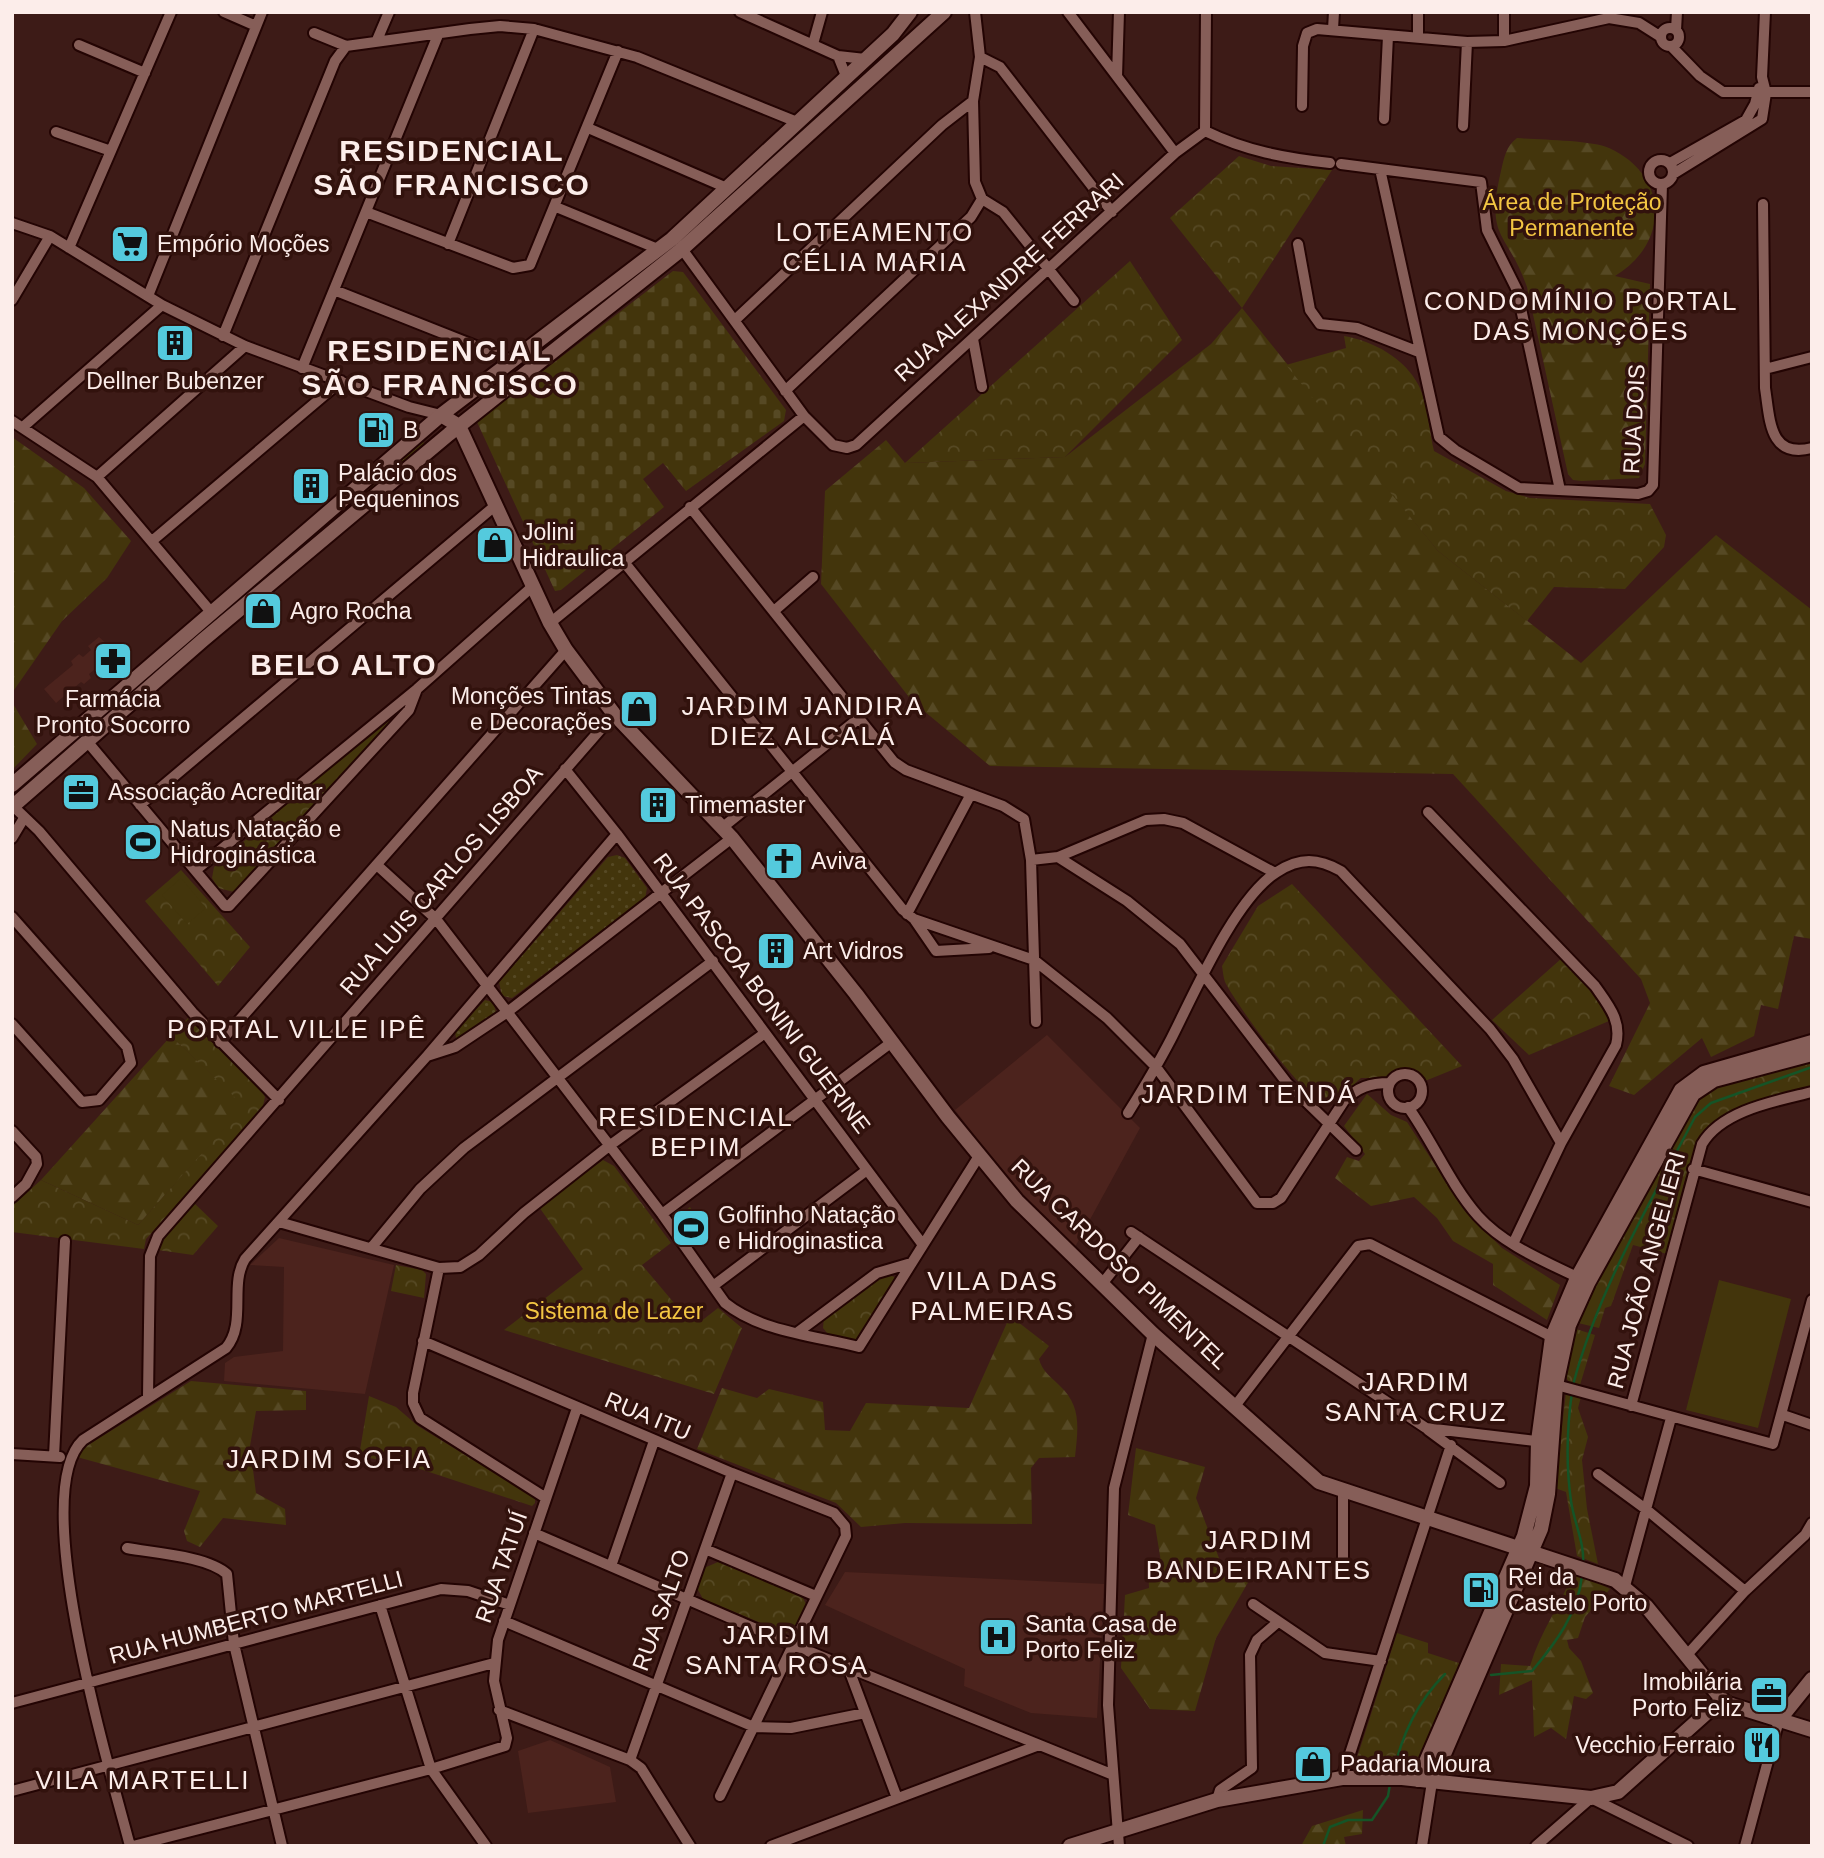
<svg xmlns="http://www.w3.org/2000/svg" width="1824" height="1858" font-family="Arial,sans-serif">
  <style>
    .built { fill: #4c231d }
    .grass { fill: url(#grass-dots) }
    .forest { fill: url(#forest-firs) }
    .cemetery { fill: url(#cemetery-stones) }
    .park { fill: url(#park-crowns) }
    .pitch { fill: #43350c }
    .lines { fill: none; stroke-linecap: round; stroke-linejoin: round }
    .stream { stroke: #155427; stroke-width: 2.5 }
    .street-casing { stroke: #230403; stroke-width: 14 }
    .secondary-casing { stroke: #230403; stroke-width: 18 }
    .street { stroke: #865e58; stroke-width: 10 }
    .secondary { stroke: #865e58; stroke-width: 14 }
    .labels { text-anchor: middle; stroke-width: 7; stroke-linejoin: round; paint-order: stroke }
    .park-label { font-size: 23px; fill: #f3c643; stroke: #32120d }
    .poi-label { font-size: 23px; fill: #fcedea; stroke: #32120d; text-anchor: start }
    .street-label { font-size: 23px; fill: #fcedea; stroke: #32120d }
    .quarter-label { font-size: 26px; letter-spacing: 2px; fill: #fcedea; stroke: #32120d }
    .district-label { font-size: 30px; font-weight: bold; letter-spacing: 2px; fill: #fcedea; stroke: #32120d }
  </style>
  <defs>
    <pattern id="grass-dots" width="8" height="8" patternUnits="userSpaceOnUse" patternTransform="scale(1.75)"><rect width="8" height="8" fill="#43350c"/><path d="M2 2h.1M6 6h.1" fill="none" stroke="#564924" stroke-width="1.8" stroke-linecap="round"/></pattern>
    <pattern id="forest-firs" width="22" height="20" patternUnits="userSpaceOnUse" patternTransform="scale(1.75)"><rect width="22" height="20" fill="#43350c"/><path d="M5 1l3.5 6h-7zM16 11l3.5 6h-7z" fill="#564924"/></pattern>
    <pattern id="cemetery-stones" width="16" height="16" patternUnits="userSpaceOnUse" patternTransform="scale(1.75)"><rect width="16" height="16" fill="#43350c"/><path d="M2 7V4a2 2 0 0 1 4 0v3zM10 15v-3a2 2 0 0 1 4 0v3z" fill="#564924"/></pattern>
    <pattern id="park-crowns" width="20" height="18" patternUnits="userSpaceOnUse" patternTransform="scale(1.75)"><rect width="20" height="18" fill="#43350c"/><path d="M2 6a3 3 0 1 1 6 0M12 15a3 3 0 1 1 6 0" fill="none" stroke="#564924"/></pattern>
  </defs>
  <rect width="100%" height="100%" fill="#3d1b17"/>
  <!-- built -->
  <path class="built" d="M99 637 107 644 110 642 118 651 89 674 91 678 84 684 81 682 56 703 44 689 73 665 71 661 79 654 83 657 91 650 88 646Z
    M1047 1035 1140 1128 1075 1247 1013 1186 955 1110Z
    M279 1238 394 1265 365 1394 224 1381 225 1363 234 1357 283 1351 284 1267 250 1265Z
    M845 1572 1104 1584 1097 1718 1031 1713 964 1686 965 1669 825 1605Z
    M550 1740 610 1767 616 1802 528 1813 518 1751Z"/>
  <!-- grass -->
  <path class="grass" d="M422 441 426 445 166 665 163 661Z
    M617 855 625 858 647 888 645 899 512 998 502 996 499 982 608 857Z
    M485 1000 493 1002 496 1012 462 1038H456L455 1031Z"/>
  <!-- forest -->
  <path class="forest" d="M1517 138C1539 140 1592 140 1609 148 1669 175 1670 243 1615 276L1650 284 1645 464 1639 478 1582 481 1573 480 1568 474 1527 287C1507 230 1485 241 1501 171 1504 158 1506 146 1517 138Z
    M1242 308 1438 551 1581 663 1716 535 1812 610V939L1794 936 1778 1009 1761 1005 1754 1036 1711 1057 1702 1038 1634 1095 1609 1086 1650 1003 1641 979 1453 774 990 766 912 701 821 584 825 491 886 440 905 463 1065 457 1211 344Z
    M12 437 84 488 131 541 107 578 62 621 12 693Z
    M12 702 37 744 12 770Z
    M171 1036 245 1106 138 1225 41 1180Z
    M1367 1094 1391 1115 1407 1122 1465 1211 1502 1248 1560 1285 1547 1320 1493 1285V1264L1453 1241 1437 1218 1414 1197 1371 1206 1335 1178 1347 1157 1359 1161 1365 1154 1344 1126Z
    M1010 1316 1049 1346 1039 1359C1042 1371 1051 1377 1059 1385 1082 1406 1078 1428 1075 1457L1039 1458 1031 1468 1032 1524 905 1523 861 1527 836 1503 697 1449 722 1388 757 1398 769 1389 823 1402 825 1430 850 1431 866 1403 969 1408Z
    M191 1381 306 1391V1410L256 1411 250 1446 256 1493 285 1509 286 1525 223 1518 200 1547 187 1541 184 1531 200 1491 77 1457 80 1450Z
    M1136 1448 1205 1467 1196 1498 1227 1579H1250L1216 1638 1195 1711 1150 1709 1121 1668 1125 1595 1149 1588 1148 1564 1161 1562 1155 1525 1128 1515Z
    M1574 1571 1610 1589 1585 1617 1578 1638 1567 1640 1569 1648 1581 1661 1593 1693 1586 1699 1574 1696 1566 1739 1551 1728 1534 1737 1532 1680 1499 1695 1501 1664 1530 1666C1540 1632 1561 1604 1574 1571Z
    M1363 1810 1362 1834 1344 1837 1346 1846H1301L1312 1826Z"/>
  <!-- cemetery -->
  <path class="cemetery" d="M673 271 683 272 786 410 784 421 686 491 663 463 643 479 664 507 561 590 555 591 477 422Z"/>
  <!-- park -->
  <path class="park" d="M1239 156 1271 166 1332 170 1242 308 1170 218Z
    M1130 261 1182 340 1065 457 905 463Z
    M1344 336C1373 341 1405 358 1419 386 1428 404 1429 431 1434 451L1506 491 1530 498 1650 504 1666 535 1664 547 1625 589 1554 587 1527 621 1438 551 1286 365 1346 348Z
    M399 708 403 713 234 892 218 888 212 878 214 867Z
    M181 870 250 947 218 986 145 901Z
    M1292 884 1462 1066 1425 1081 1408 1073 1389 1078H1361C1352 1085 1339 1103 1327 1104 1308 1105 1234 1001 1225 982 1223 976 1223 971 1222 966L1258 906Z
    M1562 958 1592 990 1609 1021 1529 1055 1492 1020Z
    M188 1018 261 1090 265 1097 262 1110 146 1239 144 1249 12 1232V1206L41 1180 138 1225 244 1106 171 1036Z
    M1812 1061V1088L1719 1118C1686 1145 1678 1213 1667 1254L1633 1245 1611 1306 1605 1308 1599 1328 1578 1323 1591 1291 1692 1103 1719 1084Z
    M603 1160 614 1166 671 1243 642 1265 680 1310 687 1305 700 1322 718 1308 742 1328 714 1394 504 1330 583 1269 539 1207Z
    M194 1203 218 1226 193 1255 158 1250 163 1238Z
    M396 1265 422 1270 426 1274 424 1298 391 1291Z
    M888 1274 896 1278 897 1283 856 1341 828 1334 823 1328 824 1317 882 1275Z
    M1576 1329 1595 1335 1580 1385 1576 1387 1570 1384 1563 1372Z
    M1566 1392 1581 1397 1578 1408 1588 1437 1582 1460 1587 1509 1598 1564 1577 1556 1566 1492 1555 1488Z
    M369 1396 396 1407 418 1426 535 1498V1503L532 1506 411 1466 359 1456Z
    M718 1562 802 1596 807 1606 797 1629 785 1633 703 1599 697 1588 704 1568Z
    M1397 1633 1428 1643V1653L1465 1665 1417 1768C1402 1776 1372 1774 1357 1767L1356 1761Z"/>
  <!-- pitch -->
  <path class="pitch" d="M181 878 206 908 187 924 162 895Z
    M690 1207 708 1236 692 1248 673 1220Z
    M1719 1280 1791 1299 1758 1428 1686 1410Z"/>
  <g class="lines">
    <!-- stream -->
    <path class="stream" d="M1573 1385C1598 1290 1650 1203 1695 1117L1711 1103 1812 1067
      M1572 1392C1567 1427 1566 1466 1571 1501 1574 1523 1585 1543 1583 1565
      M1491 1675 1532 1671C1555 1644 1579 1612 1582 1575
      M1393 1775C1401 1736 1417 1702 1445 1674
      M1323 1846 1330 1827 1348 1820H1372L1388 1796 1390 1784"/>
    <!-- street casing -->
    <g class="street-casing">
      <path id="street" d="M224 12 256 26
        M740 12 838 56
        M975 12 980 57 973 101 975 182 982 199
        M1068 12 1175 153
        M1418 12V37
        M1661 37a9 9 0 1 1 18 0a9 9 0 1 1-18 0Z
        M1333 29 1334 12
        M1676 30 1677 12
        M314 33 346 46 470 29 500 26 534 29 637 57 797 122
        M377 40 389 12
        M1504 41V12
        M813 44 822 12
        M79 45 145 73
        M1671 46 1700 76 1723 92H1812
        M980 57 1000 67 1112 212
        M846 76 838 56 865 59
        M1117 76 1119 12
        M1302 106 1303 46 1307 33 1317 29 1467 42 1504 41 1609 18 1639 23 1661 37
        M1384 119 1388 36
        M1463 126 1467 42
        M588 128 727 188
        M1205 131C1246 151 1285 158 1330 163
        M1205 131 1206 12
        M56 132 111 151
        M1649 172a12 12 0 1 1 24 0a12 12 0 1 1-24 0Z
        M1670 163 1746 120 1755 104 1759 88
        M1341 164 1481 182 1487 230 1517 290 1560 490
        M1380 169 1439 437 1455 450 1519 488 1638 494 1648 491 1653 485 1662 184
        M1673 174 1762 119 1766 93 1762 77 1765 12
        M982 199 1003 212 1074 301
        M1763 204 1765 388C1770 420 1769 459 1812 448
        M556 207 658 249
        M366 212 513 268 530 265 618 51
        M12 223 50 236 162 305 245 346 409 407 441 415
        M448 244 534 29
        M1298 244 1310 310 1320 324 1357 328 1419 352
        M69 248 171 12
        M682 249 804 416 833 445 847 448 856 445 1175 153 1205 131
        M334 290 511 360
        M148 296 262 12
        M12 300 50 236
        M735 320 942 125 973 101
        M223 336 335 61 346 46
        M973 339 982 387
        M302 368 438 35
        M1765 369 1812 357
        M785 391 971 217 982 199
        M12 421 97 477 211 612
        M23 427 162 305
        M97 477 245 346
        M690 507 894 762 906 770 1003 806 1024 819 1031 860 1036 1022
        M152 541 341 381
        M624 562 903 910 914 919 936 951 989 948
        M774 611 813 577
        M550 623 804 416
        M86 740 225 906H229L409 710 417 689
        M565 769 617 834 923 1245
        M140 805 496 505
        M13 806 39 831 193 1013 279 1100
        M1428 812 1595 986C1609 1006 1622 1021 1616 1045L1561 1143 1513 1244
        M723 827 858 719
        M12 838 24 818
        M1058 857 1127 901 1180 944 1287 1083 1356 1150
        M1031 860 1058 857 1146 820 1164 819 1183 823 1275 873
        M378 866 436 919 662 1214 725 1303C761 1332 816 1336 859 1347L979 1156
        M196 870 417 689 532 587
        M907 914 971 794
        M12 917 127 1047 131 1063 99 1100 82 1102 12 1024
        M914 919 1034 960 1107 1018 1156 1067 1257 1203H1273L1281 1198 1344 1101C1358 1087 1370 1083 1390 1083
        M220 1042 566 650
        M427 1056 455 1047 506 1013 732 838
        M1388 1091a17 17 0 1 1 34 0a17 17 0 1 1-34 0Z
        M1408 1107C1433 1142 1450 1184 1478 1216 1505 1246 1547 1262 1583 1280
        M1128 1113C1143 1089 1158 1064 1171 1039 1194 994 1235 898 1277 872 1300 857 1318 858 1341 871L1490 1029 1513 1059 1561 1143
        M12 1131 36 1157 37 1164 26 1184 12 1197
        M1693 1169 1812 1202
        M662 1214 892 1042
        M279 1222 439 1268 460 1267 479 1255 524 1213 609 1146 765 1033
        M1131 1232 1426 1428 1544 1442
        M372 1247 420 1189 464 1148 713 961
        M439 1268 413 1393V1403L420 1418 546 1498
        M1102 1284 1139 1237
        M713 1286 867 1170
        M798 1332 877 1273 911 1263
        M423 1341 732 1473 834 1513 845 1526 846 1536 720 1796
        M1549 1383 1773 1444 1812 1300
        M148 1396 150 1256 158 1236 614 714
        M1235 1406 1358 1246 1370 1244 1552 1337
        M1631 1406 1702 1144C1722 1110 1776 1101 1812 1092
        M1783 1415 1812 1425
        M1428 1430 1500 1483
        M12 1454 60 1457
        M54 1456 65 1241
        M1598 1474 1647 1510 1745 1591
        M1343 1490V1571
        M534 1533 793 1645 1111 1774
        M127 1548C154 1553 207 1556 227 1574L234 1644 282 1846
        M705 1549 816 1596
        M611 1566 654 1441
        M1625 1586 1671 1418
        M1253 1604 1325 1653 1381 1661
        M380 1605 431 1769 486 1846
        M504 1621 754 1727 791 1728 865 1713
        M1686 1656 1745 1591 1805 1535 1812 1523
        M848 1667 897 1798
        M12 1703 441 1589 468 1591 510 1605
        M499 1710 630 1760 641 1768 690 1846
        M630 1760 732 1473
        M1342 1778 1451 1445
        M12 1791 494 1663
        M1217 1800 1220 1790 1252 1768 1250 1655 1257 1640 1278 1622
        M130 1846C111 1773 26 1493 83 1440L226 1348C247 1323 229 1285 245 1259L427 1056 617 834
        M133 1846 431 1769 505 1746 507 1738 494 1681 498 1640 577 1408
        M771 1846 1039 1745
        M1119 1846 1108 1705 1114 1488 1153 1334
        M1422 1846 1432 1782
        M1536 1846 1591 1798 1688 1846
        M1745 1846 1779 1720"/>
    </g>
    <!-- secondary casing -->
    <g class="secondary-casing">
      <path id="secondary" d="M441 415 459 426 550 623 566 650 614 714 732 838 856 994 948 1117 1017 1201 1153 1334 1319 1482 1615 1580 1646 1606 1725 1703 1812 1730
        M12 785 441 415 672 239 893 34 910 12
        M12 807 203 640 449 434 682 249 944 12
        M1779 1720 1812 1679
        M1418 1780 1524 1536 1537 1486 1538 1441 1552 1337 1577 1278 1681 1090 1704 1073 1812 1042
        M1432 1782 1541 1529 1548 1494 1556 1385 1569 1325 1588 1283 1693 1094 1714 1080 1812 1054
        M1070 1846 1217 1800 1342 1778H1402L1591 1798 1618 1792 1713 1707 1725 1703"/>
    </g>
    <!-- street -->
    <use href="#street" class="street"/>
    <!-- secondary -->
    <use href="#secondary" class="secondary"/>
  </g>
  <!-- icons -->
  <defs>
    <g id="supermarket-square" transform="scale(2.0125)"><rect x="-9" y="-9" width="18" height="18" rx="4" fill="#54cadd" stroke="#32120d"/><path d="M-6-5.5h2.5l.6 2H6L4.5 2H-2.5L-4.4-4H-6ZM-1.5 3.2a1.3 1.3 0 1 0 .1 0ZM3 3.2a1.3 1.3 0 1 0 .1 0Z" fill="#111"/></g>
    <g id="building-square" transform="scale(2.0125)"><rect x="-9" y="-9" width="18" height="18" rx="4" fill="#54cadd" stroke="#32120d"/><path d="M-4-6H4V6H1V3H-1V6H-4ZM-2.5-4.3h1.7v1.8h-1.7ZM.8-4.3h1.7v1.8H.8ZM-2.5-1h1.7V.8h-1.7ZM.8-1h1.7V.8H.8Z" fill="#111"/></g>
    <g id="fuel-square" transform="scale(2.0125)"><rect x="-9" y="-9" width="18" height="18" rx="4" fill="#54cadd" stroke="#32120d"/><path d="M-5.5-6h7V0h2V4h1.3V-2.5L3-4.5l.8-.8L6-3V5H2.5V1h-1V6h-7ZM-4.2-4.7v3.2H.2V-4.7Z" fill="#111"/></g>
    <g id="shop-square" transform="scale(2.0125)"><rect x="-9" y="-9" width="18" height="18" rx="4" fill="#54cadd" stroke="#32120d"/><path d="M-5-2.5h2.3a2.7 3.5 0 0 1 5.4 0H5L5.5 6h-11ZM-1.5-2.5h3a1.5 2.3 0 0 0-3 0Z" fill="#111"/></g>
    <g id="pharmacy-square" transform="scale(2.0125)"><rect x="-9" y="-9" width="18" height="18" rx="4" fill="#54cadd" stroke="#32120d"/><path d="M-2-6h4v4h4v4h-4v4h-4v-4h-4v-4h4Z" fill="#111"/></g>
    <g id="office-square" transform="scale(2.0125)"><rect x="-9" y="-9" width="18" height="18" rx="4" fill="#54cadd" stroke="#32120d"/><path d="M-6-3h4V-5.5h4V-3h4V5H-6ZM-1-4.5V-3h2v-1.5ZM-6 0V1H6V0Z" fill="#111"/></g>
    <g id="stadium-square" transform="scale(2.0125)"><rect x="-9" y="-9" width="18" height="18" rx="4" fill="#54cadd" stroke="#32120d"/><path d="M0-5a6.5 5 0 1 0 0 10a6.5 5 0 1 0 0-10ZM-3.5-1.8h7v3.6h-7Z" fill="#111"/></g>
    <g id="church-square" transform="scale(2.0125)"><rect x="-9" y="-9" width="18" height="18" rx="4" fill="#54cadd" stroke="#32120d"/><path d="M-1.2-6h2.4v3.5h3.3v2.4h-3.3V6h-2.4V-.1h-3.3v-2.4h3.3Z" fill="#111"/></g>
    <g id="hospital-square" transform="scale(2.0125)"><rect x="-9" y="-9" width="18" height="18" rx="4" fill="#54cadd" stroke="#32120d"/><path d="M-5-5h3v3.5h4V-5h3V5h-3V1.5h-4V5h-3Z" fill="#111"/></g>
    <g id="restaurant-square" transform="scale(2.0125)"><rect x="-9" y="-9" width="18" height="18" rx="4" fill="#54cadd" stroke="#32120d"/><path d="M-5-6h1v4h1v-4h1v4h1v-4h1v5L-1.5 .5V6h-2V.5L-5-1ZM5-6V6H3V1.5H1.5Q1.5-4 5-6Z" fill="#111"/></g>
  </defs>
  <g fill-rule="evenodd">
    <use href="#supermarket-square" x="130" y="244"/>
    <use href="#building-square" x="175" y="343"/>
    <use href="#fuel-square" x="376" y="430"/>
    <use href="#building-square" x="311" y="486"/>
    <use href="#shop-square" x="495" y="545"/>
    <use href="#shop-square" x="263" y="611"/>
    <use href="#pharmacy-square" x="113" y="661"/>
    <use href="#shop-square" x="639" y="709"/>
    <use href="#office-square" x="81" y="792"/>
    <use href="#building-square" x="658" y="805"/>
    <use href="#stadium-square" x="143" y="842"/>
    <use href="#church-square" x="784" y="861"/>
    <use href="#building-square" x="776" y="951"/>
    <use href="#stadium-square" x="691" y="1228"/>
    <use href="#fuel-square" x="1481" y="1590"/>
    <use href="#hospital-square" x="998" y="1637"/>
    <use href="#office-square" x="1769" y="1695"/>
    <use href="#restaurant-square" x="1762" y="1745"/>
    <use href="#shop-square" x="1313" y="1764"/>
  </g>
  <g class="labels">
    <!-- park labels -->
    <g class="park-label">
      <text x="1572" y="210">Área de Proteção<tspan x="1572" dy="26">Permanente</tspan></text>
      <text x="614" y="1319">Sistema de Lazer</text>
    </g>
    <!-- poi labels -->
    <g class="poi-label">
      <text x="157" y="252">Empório Moções</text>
      <text x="175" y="389" text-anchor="middle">Dellner Bubenzer</text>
      <text x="403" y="438">B</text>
      <text x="338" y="481">Palácio dos<tspan x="338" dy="26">Pequeninos</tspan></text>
      <text x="522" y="540">Jolini<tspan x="522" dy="26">Hidraulica</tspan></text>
      <text x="290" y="619">Agro Rocha</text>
      <text x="612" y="704" text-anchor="end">Monções Tintas<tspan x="612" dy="26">e Decorações</tspan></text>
      <text x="113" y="707" text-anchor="middle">Farmácia<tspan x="113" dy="26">Pronto Socorro</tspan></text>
      <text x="108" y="800">Associação Acreditar</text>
      <text x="685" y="813">Timemaster</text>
      <text x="170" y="837">Natus Natação e<tspan x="170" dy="26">Hidroginástica</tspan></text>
      <text x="811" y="869">Aviva</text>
      <text x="803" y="959">Art Vidros</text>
      <text x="718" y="1223">Golfinho Natação<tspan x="718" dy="26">e Hidroginastica</tspan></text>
      <text x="1508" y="1585">Rei da<tspan x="1508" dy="26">Castelo Porto</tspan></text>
      <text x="1025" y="1632">Santa Casa de<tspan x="1025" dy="26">Porto Feliz</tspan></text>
      <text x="1742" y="1690" text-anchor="end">Imobilária<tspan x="1742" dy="26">Porto Feliz</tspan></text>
      <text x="1735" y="1753" text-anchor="end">Vecchio Ferraio</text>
      <text x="1340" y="1772">Padaria Moura</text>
    </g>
    <!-- street labels -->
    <g class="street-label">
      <text transform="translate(1009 277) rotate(-42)" y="8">RUA ALEXANDRE FERRARI</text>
      <text transform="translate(1634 419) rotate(-87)" y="8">RUA DOIS</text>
      <text transform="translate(441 880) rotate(-49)" y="8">RUA LUIS CARLOS LISBOA</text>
      <text transform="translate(762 993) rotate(53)" y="8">RUA PASCOA BONINI GUERINE</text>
      <text transform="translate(1120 1264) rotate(44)" y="8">RUA CARDOSO PIMENTEL</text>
      <text transform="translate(1646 1270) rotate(-75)" y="8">RUA JOÃO ANGELIERI</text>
      <text transform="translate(648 1416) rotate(23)" y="8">RUA ITU</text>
      <text transform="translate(501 1567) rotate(-71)" y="8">RUA TATUÍ</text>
      <text transform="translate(661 1610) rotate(-70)" y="8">RUA SALTO</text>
      <text transform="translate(256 1617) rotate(-15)" y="8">RUA HUMBERTO MARTELLI</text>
    </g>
    <!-- quarter labels -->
    <g class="quarter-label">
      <text x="875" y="241">LOTEAMENTO<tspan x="875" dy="30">CÉLIA MARIA</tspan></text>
      <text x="1581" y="310">CONDOMÍNIO PORTAL<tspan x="1581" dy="30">DAS MONÇÕES</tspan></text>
      <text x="803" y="715">JARDIM JANDIRA<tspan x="803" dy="30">DIEZ ALCALÁ</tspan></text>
      <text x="297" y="1038">PORTAL VILLE IPÊ</text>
      <text x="1249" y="1103">JARDIM TENDÁ</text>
      <text x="696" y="1126">RESIDENCIAL<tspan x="696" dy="30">BEPIM</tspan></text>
      <text x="993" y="1290">VILA DAS<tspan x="993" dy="30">PALMEIRAS</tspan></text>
      <text x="1416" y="1391">JARDIM<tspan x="1416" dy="30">SANTA CRUZ</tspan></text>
      <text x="329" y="1468">JARDIM SOFIA</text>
      <text x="1259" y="1549">JARDIM<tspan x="1259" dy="30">BANDEIRANTES</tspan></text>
      <text x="777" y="1644">JARDIM<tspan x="777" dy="30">SANTA ROSA</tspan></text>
      <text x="143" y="1789">VILA MARTELLI</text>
    </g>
    <!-- district labels -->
    <g class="district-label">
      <text x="452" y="161">RESIDENCIAL<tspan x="452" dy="34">SÃO FRANCISCO</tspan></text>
      <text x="440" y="361">RESIDENCIAL<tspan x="440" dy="34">SÃO FRANCISCO</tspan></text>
      <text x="344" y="675">BELO ALTO</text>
    </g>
  </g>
  <!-- border -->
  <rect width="1824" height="1858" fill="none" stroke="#fcedea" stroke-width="28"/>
</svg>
